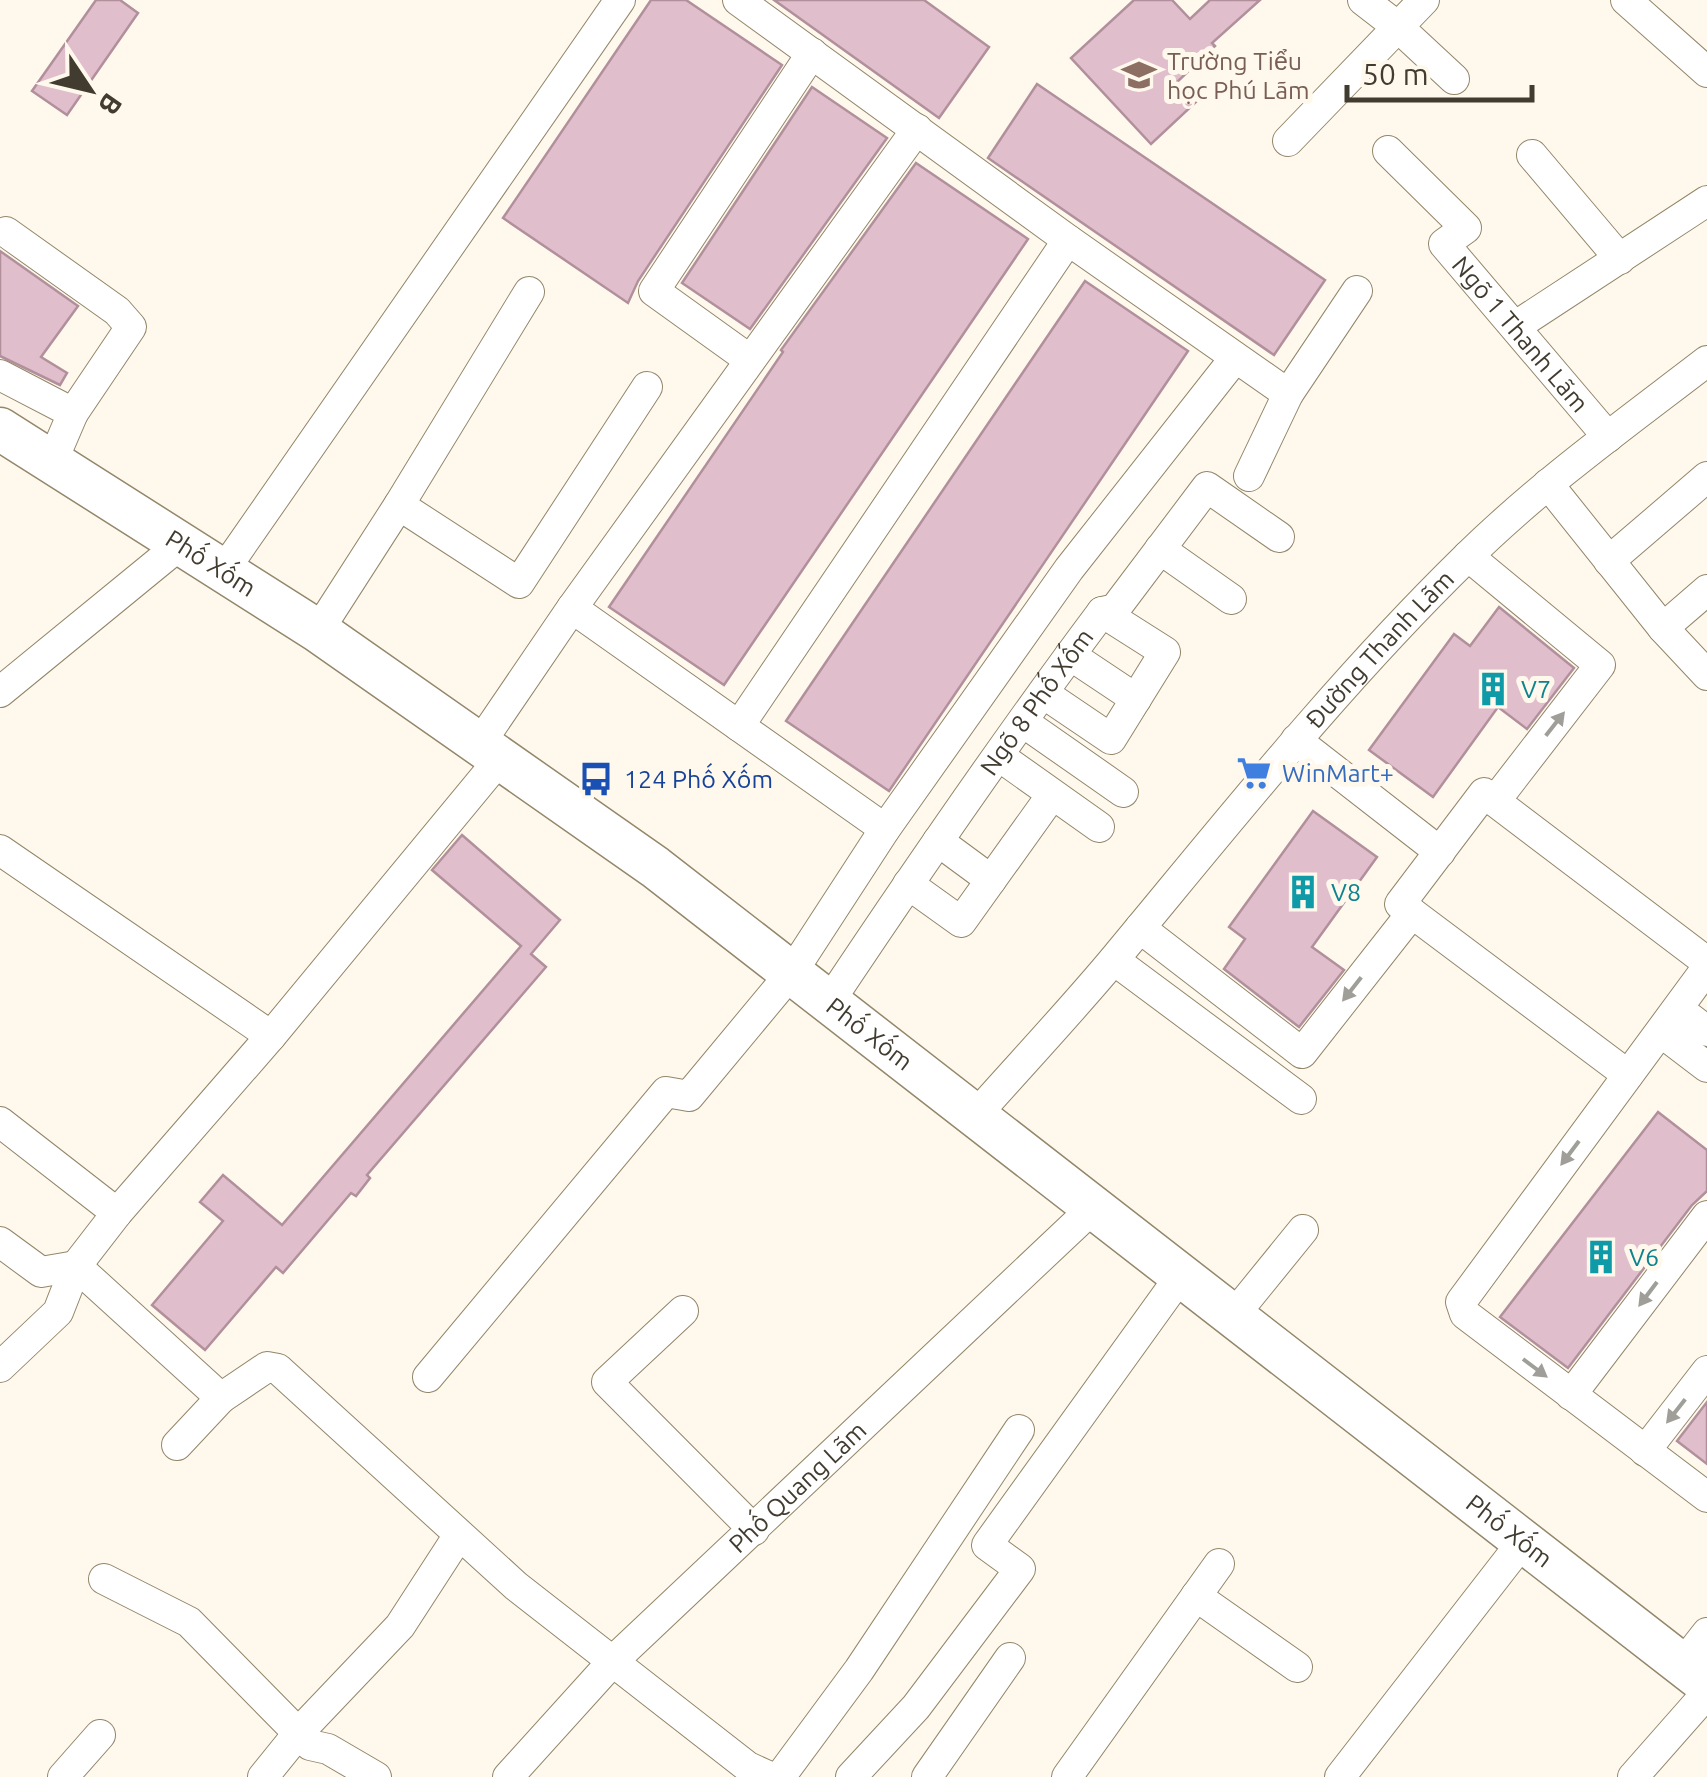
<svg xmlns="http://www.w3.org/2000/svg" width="1707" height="1777" font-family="Ubuntu,sans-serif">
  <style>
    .building { fill: #e1becb; stroke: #b1909c; stroke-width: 2.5 }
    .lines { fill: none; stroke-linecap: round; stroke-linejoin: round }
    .minor-casing { stroke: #93866a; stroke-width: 32 }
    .highway-casing { stroke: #93866a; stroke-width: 45 }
    .minor { stroke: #fff; stroke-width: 30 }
    .highway { stroke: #fff; stroke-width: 42 }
    .oneway { fill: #a09e98 }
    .labels { text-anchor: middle; stroke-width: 10; stroke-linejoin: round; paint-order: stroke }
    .education-label { font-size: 25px; fill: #785e54; stroke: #fff9ed; text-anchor: start }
    .street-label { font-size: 25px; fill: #423c30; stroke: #fff9ed }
    .culture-label { font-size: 25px; fill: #0d838f; stroke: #fff9ed; text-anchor: start }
    .shop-label { font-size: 25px; fill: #366cbe; stroke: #fff9ed; text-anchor: start }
    .transit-label { font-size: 25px; fill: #164399; stroke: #fff9ed; text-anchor: start }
  </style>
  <rect width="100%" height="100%" fill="#fff9ed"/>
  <!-- building -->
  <path class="building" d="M96 0H120L138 13 67 115 32 91Z
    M651 0H686L782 65 638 281 628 303 503 218Z
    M774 0H924L989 47 939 118Z
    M1134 0H1172L1190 19 1210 0H1260L1212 43 1215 46 1177 82 1196 102 1151 144 1071 58Z
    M1037 84 1325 280 1274 355 988 158Z
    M812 87 887 138 750 329 682 283Z
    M916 163 1028 239 724 685 609 607 783 352 781 350Z
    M0 251 78 306 41 357 67 373 60 385 0 356Z
    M1085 281 1188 351 889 791 786 721Z
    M1499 607 1574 668 1527 729 1498 707 1433 797 1369 750 1454 634 1470 646Z
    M1313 811 1377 857 1312 947 1344 970 1299 1027 1224 969 1245 939 1229 927Z
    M462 835 560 920 531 954 546 967 367 1175 370 1178 356 1196 351 1193 283 1273 276 1267 205 1350 152 1305 223 1221 200 1202 223 1175 282 1225 521 946 432 870Z
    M1658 1112 1707 1150V1191L1692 1205 1568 1368 1500 1317Z
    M1707 1402V1464L1677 1441Z"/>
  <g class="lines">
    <!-- minor casing -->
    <g class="minor-casing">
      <g id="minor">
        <path d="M738 0 1068 240 1288 394 1249 476"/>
        <path d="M1363 0 1398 27 1454 79"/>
        <path d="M1626 0 1707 72"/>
        <path d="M1288 141 1424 0"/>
        <path id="s1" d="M1388 151 1466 228 1444 244 1608 437"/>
        <path d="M1532 155 1620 259"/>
        <path d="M6 232 117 311 131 327 73 413"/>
        <path d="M1516 326 1707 201"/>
        <path d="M750 360 654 291 812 53"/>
        <path d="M0 375 73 413 52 462"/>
        <path d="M1288 394 1357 291"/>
        <path d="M1548 484 1663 628 1707 675"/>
        <path d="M399 505 529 292"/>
        <path d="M1160 549 1231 599"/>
        <path d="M1468 556 1600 665 1495 801"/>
        <path d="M1609 561 1707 477"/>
        <path d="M224 570 620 0"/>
        <path d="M572 608 885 829"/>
        <path d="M1663 628 1707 590"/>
        <path d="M318 631 399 505 519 583 647 387"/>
        <path d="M1070 655 1136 699"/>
        <path d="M0 692 182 543"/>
        <path d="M1043 693 1111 739 1165 652 1102 612"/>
        <path d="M1023 722 1123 792"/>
        <path d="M739 726 1068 240"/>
        <path d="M1296 740 1440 852"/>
        <path d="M478 746 572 608 917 129"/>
        <path d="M999 756 1099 827"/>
        <path d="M938 841 991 880"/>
        <path d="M0 850 271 1036"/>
        <path d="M908 884 961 922 1044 806"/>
        <path d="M1140 928 1302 1053 1412 913"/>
        <path d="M1114 960 1301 1099"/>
        <path d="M1707 968 1461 1302 1465 1314 1707 1497"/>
        <path id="s2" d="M829 1002C917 870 1007 739 1102 612L1115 609 1207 487 1279 537"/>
        <path d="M1678 1009 1707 1031"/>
        <path d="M1661 1032 1707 1067"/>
        <path d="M1628 1075 1400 904 1484 793 1707 962"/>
        <path id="s3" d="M975 1116C1022 1063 1071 1011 1116 957 1229 821 1339 682 1466 558 1540 485 1625 424 1707 361"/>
        <path d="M0 1122 117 1213"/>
        <path d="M0 1242 41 1272 76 1266"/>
        <path d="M76 1266 221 1398 267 1367 278 1369 516 1586 748 1767 770 1777"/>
        <path d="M683 1311 607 1382 754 1530"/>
        <path d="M1234 1315 1303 1230"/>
        <path d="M0 1367 58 1312 76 1266 117 1213 271 1036 499 760"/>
        <path d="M428 1377 666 1092 689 1096 792 972 885 829 1069 569 1235 358"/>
        <path d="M1571 1395 1707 1216"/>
        <path d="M177 1445 221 1398"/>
        <path d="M1645 1451 1707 1371"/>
        <path d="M104 1579 189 1622 310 1745 328 1749 376 1777"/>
        <path d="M1196 1596 1297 1667"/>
        <path d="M1682 1665 1707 1633"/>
        <path d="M63 1777 100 1735"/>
        <path d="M263 1777 301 1730 400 1626 459 1535"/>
        <path id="s4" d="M508 1777 613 1661 1094 1207"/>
        <path d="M780 1777 859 1670 1019 1430"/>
        <path d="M851 1777 916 1707 1020 1569 987 1545 1182 1274"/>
        <path d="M927 1777 1010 1658"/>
        <path d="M1067 1777 1219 1564"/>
        <path d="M1340 1777 1524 1540"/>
        <path d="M1633 1777 1707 1693"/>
      </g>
    </g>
    <!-- highway casing -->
    <g class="highway-casing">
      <g id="highway">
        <path id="s5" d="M0 429 318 631 655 867 1707 1684"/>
      </g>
    </g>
    <!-- minor -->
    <use href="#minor" class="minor"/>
    <!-- highway -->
    <use href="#highway" class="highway"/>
  </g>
  <!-- one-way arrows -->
  <defs><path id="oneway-solid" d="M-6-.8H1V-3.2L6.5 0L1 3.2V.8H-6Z" transform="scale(2.5)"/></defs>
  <g class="oneway">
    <use href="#oneway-solid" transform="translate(1555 724) rotate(-52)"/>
    <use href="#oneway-solid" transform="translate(1352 989) rotate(128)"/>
    <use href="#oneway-solid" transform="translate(1570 1153) rotate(127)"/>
    <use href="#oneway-solid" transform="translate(1648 1294) rotate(127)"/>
    <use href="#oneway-solid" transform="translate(1535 1368) rotate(37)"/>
    <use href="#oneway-solid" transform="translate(1676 1411) rotate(128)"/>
  </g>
  <!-- icons -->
  <defs>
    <g id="school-bare" transform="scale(2.7)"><path d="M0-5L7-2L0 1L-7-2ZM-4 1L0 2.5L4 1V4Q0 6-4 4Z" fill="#8d6e63" stroke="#fff9ed" stroke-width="2.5" paint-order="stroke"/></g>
    <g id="building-bare" transform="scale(2.7)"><path d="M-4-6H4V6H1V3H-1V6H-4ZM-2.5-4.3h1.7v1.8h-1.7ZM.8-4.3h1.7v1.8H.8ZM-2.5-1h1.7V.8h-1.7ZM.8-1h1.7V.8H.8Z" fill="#0f9aa8" stroke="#fff9ed" stroke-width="2.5" paint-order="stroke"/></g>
    <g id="supermarket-bare" transform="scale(2.7)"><path d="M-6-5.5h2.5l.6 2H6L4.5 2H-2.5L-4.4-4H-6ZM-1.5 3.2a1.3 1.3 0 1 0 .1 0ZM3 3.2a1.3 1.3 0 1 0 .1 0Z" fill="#3f7fe0" stroke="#fff9ed" stroke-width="2.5" paint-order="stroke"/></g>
    <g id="bus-bare" transform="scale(2.7)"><path d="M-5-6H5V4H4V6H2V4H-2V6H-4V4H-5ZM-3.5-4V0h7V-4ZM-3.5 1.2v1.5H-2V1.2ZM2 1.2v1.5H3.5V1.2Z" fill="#1a4fb4" stroke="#fff9ed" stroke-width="2.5" paint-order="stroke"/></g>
  </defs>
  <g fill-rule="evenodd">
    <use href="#school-bare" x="1139" y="75"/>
    <use href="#building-bare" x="1493" y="689"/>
    <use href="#supermarket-bare" x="1254" y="773"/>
    <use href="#bus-bare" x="596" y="779"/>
    <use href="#building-bare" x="1303" y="892"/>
    <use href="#building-bare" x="1601" y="1257"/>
  </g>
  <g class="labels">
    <!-- education labels -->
    <g class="education-label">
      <text x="1167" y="70">Trường Tiểu<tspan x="1167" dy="29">học Phú Lãm</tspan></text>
    </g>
    <!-- street labels -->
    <g class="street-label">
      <text dy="9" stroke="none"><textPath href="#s1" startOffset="255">Ngõ 1 Thanh Lãm</textPath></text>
      <text dy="9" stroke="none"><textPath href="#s5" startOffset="250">Phố Xốm</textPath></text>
      <text dy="9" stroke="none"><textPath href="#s3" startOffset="618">Đường Thanh Lãm</textPath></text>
      <text dy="9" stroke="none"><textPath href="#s2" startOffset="365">Ngõ 8 Phố Xốm</textPath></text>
      <text dy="9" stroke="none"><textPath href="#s5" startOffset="1060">Phố Xốm</textPath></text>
      <text dy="9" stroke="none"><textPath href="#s4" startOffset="410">Phố Quang Lãm</textPath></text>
      <text dy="9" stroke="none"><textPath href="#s5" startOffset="1870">Phố Xốm</textPath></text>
    </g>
    <!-- culture labels -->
    <g class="culture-label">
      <text x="1521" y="698">V7</text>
      <text x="1331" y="901">V8</text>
      <text x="1629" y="1266">V6</text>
    </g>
    <!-- shop labels -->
    <g class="shop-label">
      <text x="1282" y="782">WinMart+</text>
    </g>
    <!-- transit labels -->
    <g class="transit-label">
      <text x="624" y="788">124 Phố Xốm</text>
    </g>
  </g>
  <!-- north arrow -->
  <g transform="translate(90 90) rotate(125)" stroke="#fff9ed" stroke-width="8" paint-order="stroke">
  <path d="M0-8L18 38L0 25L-18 38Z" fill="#423c30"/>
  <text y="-15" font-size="28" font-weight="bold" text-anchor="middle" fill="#423c30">B</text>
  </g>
  <!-- scale -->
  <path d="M1347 85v15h185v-15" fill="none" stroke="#423c30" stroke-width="5"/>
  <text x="1362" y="85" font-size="30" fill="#423c30" stroke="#fff9ed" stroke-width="8" paint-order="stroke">50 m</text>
</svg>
